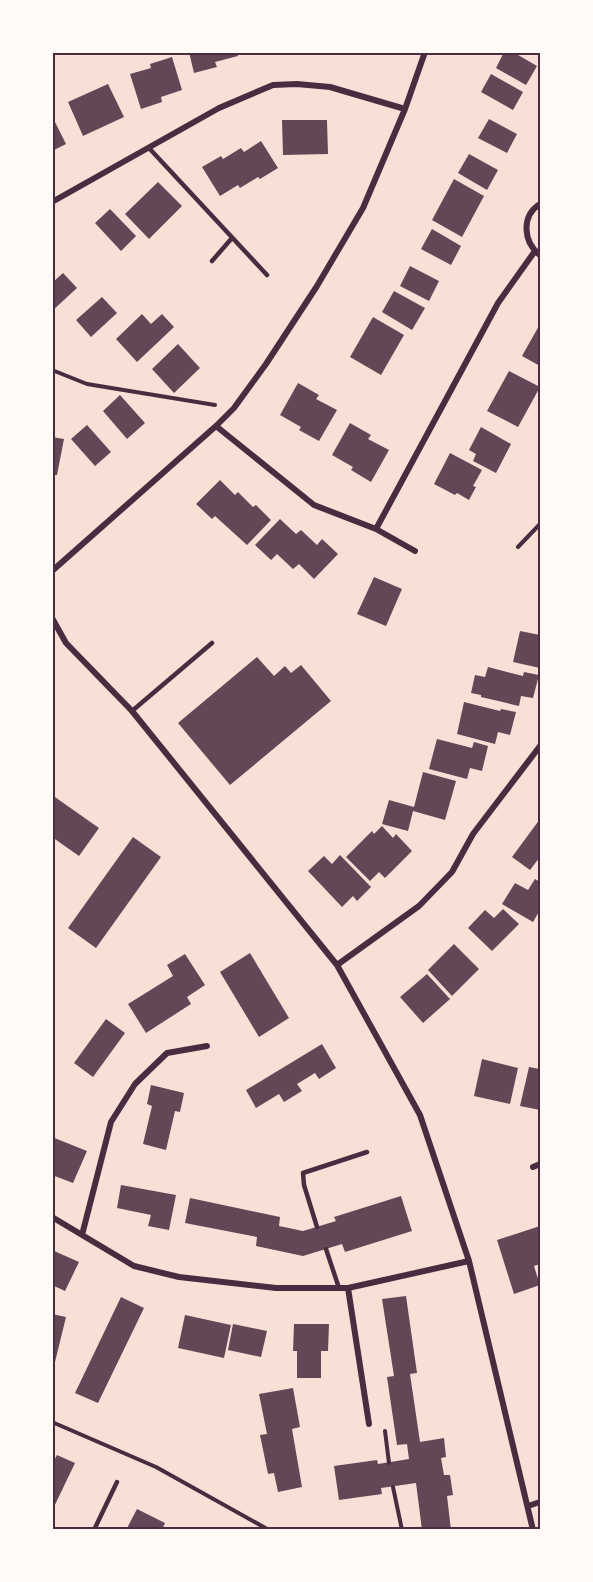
<svg xmlns="http://www.w3.org/2000/svg" width="593" height="1582" font-family="'Exo 2',sans-serif">
  <style>
    .building { fill: #644757 }
    .lines { fill: none; stroke-linecap: round; stroke-linejoin: round }
    .path { stroke: #4a2c40; stroke-width: 4 }
    .service { stroke: #4a2c40; stroke-width: 4.5 }
    .minor { stroke: #4a2c40; stroke-width: 6 }
    .neatline { fill: none; stroke: #4a2c40; stroke-width: 2 }
  </style>
  <rect width="100%" height="100%" fill="#f7e1d7"/>
  <!-- building -->
  <path class="building" d="M189 52H237L238 56 215 62 217 67 194 73Z
    M504 52H513L537 66 526 85 496 68Z
    M172 57 182 90 161 97 162 102 141 109 130 74 151 68 150 64Z
    M491 74 523 92 513 110 481 92Z
    M108 84 124 117 83 136 68 102Z
    M52 116 66 144 52 151Z
    M489 119 517 134 507 153 478 138Z
    M282 120H327L328 154 283 155Z
    M261 141 278 168 260 179 258 177 240 188 238 185 220 196 202 167 221 156 223 159 241 148 244 152Z
    M469 154 498 170 487 190 458 173Z
    M454 179 484 196 462 237 432 220Z
    M158 182 182 206 149 239 125 214Z
    M110 209 136 236 121 251 95 223Z
    M432 229 461 246 451 265 421 249Z
    M410 266 439 281 429 301 400 286Z
    M63 273 77 288 52 311V283Z
    M394 291 425 308 412 330 382 312Z
    M102 297 117 313 91 337 76 320Z
    M142 314 151 324 162 314 174 327 137 362 116 339Z
    M373 317 404 335 381 375 350 357Z
    M540 324V366L522 356Z
    M178 344 200 368 174 393 152 369Z
    M509 371 540 387 518 427 487 411Z
    M298 383 319 395 316 399 337 410 319 441 299 430 301 427 280 415Z
    M120 395 145 423 127 439 103 411Z
    M350 423 371 435 368 439 389 450 371 482 351 470 353 467 332 455Z
    M87 425 111 452 95 466 71 439Z
    M481 427 511 444 496 473 473 461 476 454 469 450Z
    M52 437 64 439 57 475H52Z
    M450 453 482 470 473 486 476 487 469 500 457 493 455 495 434 484Z
    M220 480 235 495 238 492 253 507 256 505 271 520 247 545 215 516 212 519 196 504Z
    M280 519 296 534 301 530 317 545 322 539 338 554 314 579 299 564 293 569 277 554 271 560 255 545Z
    M374 577 402 589 386 626 357 614Z
    M520 631 540 635V668L513 662Z
    M257 657 274 676 285 666 291 673 301 665 331 701 230 785 178 723Z
    M488 667 523 676 524 672 539 675 533 698 521 696 519 706 481 697V695L471 693 475 675 485 677Z
    M464 702 500 711 501 709 516 712 510 735 498 732 495 744 457 734Z
    M437 739 472 748 474 742 488 746 482 771 470 768 467 779 429 769Z
    M423 772 456 781 445 820 413 811 408 831 382 824 389 800 414 807Z
    M52 795 99 828 79 856 52 837Z
    M540 819V857L530 870 512 857Z
    M382 826 393 838 396 834 412 851 385 878 379 872 370 881 346 857 372 831 374 834Z
    M133 837 161 857 96 948 68 928Z
    M340 855 371 887 357 901 353 896 342 907 308 871 324 856 332 864Z
    M535 879 540 882V910L533 922 502 904 515 883 528 890Z
    M503 909 519 924 492 951 468 928 485 910 494 918Z
    M454 944 479 969 452 996 428 970Z
    M250 953 289 1018 259 1037 220 972Z
    M185 954 205 985 187 997 191 1004 146 1033 128 1004 173 976 167 965Z
    M427 974 450 999 423 1023 400 997Z
    M106 1019 125 1033 93 1077 74 1063Z
    M322 1044 336 1068 319 1079 315 1073 297 1084 302 1091 284 1102 279 1094 256 1108 246 1090Z
    M482 1059 518 1068 510 1104 474 1096Z
    M529 1067 540 1069V1110L520 1106Z
    M151 1085 184 1093 180 1112 175 1111 166 1150 143 1144 152 1106 147 1104Z
    M52 1137 87 1151 73 1183 52 1175Z
    M121 1185 176 1195 169 1230 148 1226 151 1215 117 1208Z
    M401 1196 412 1231 345 1252 342 1244 303 1256 256 1246 257 1237 185 1223 190 1198 280 1217 279 1226 303 1231 336 1221 334 1217Z
    M540 1226V1264L534 1266 540 1285 514 1294 497 1240Z
    M52 1250 79 1262 65 1291 52 1285Z
    M406 1296 417 1373 410 1374 420 1442 444 1438 446 1457 441 1458 444 1475H450L453 1495 447 1496 451 1530H422L416 1483 381 1488 382 1494 339 1500 334 1466 377 1460 378 1464 409 1459 407 1444 397 1445 387 1377 394 1376 382 1299Z
    M121 1297 144 1308 98 1403 75 1393Z
    M52 1314 66 1317 55 1362H52Z
    M185 1315 231 1325 224 1358 178 1348Z
    M233 1324 267 1331 261 1357 228 1350Z
    M294 1324H329L328 1351H321V1378H297V1351H293Z
    M293 1388 300 1427 292 1429 302 1487 278 1492 274 1473 268 1474 260 1435 267 1434 259 1394Z
    M57 1455 75 1463 52 1511V1464Z
    M137 1509 165 1523 162 1530H126Z"/>
  <g class="lines">
    <!-- path -->
    <path class="path" d="M52 370 87 384 215 405
      M518 547 540 524
      M52 1422 156 1467 269 1530
      M385 1431 389 1463
      M393 1487 402 1530"/>
    <!-- service -->
    <path class="service" d="M149 148 267 275
      M212 261 232 238
      M132 711 212 643
      M317 1227 304 1185 303 1173 367 1152
      M326 1249 339 1288
      M94 1530 117 1482"/>
    <!-- minor -->
    <path class="minor" d="M52 202 219 108 273 85 297 84 330 87 405 109
      M540 204C521 216 523 242 540 255
      M216 426 314 505 376 529 498 303 535 251
      M376 529 415 551
      M52 571 216 426 234 408 266 364 317 286 363 208 405 109 425 52
      M52 618 66 643 132 711 337 965 420 1115 469 1261 533 1530
      M337 965 419 906 452 872 473 834 540 746
      M533 1167 540 1164
      M52 1217 134 1266 179 1277 276 1288H348L469 1261
      M82 1235 111 1122 135 1084 167 1053 207 1046
      M348 1288 369 1424
      M528 1506 540 1502"/>
  </g>
  <!-- border -->
  <rect width="593" height="1582" fill="none" stroke="#fffaf5" stroke-width="108"/>
  <rect x="54" y="54" width="485" height="1474" class="neatline"/>
</svg>
